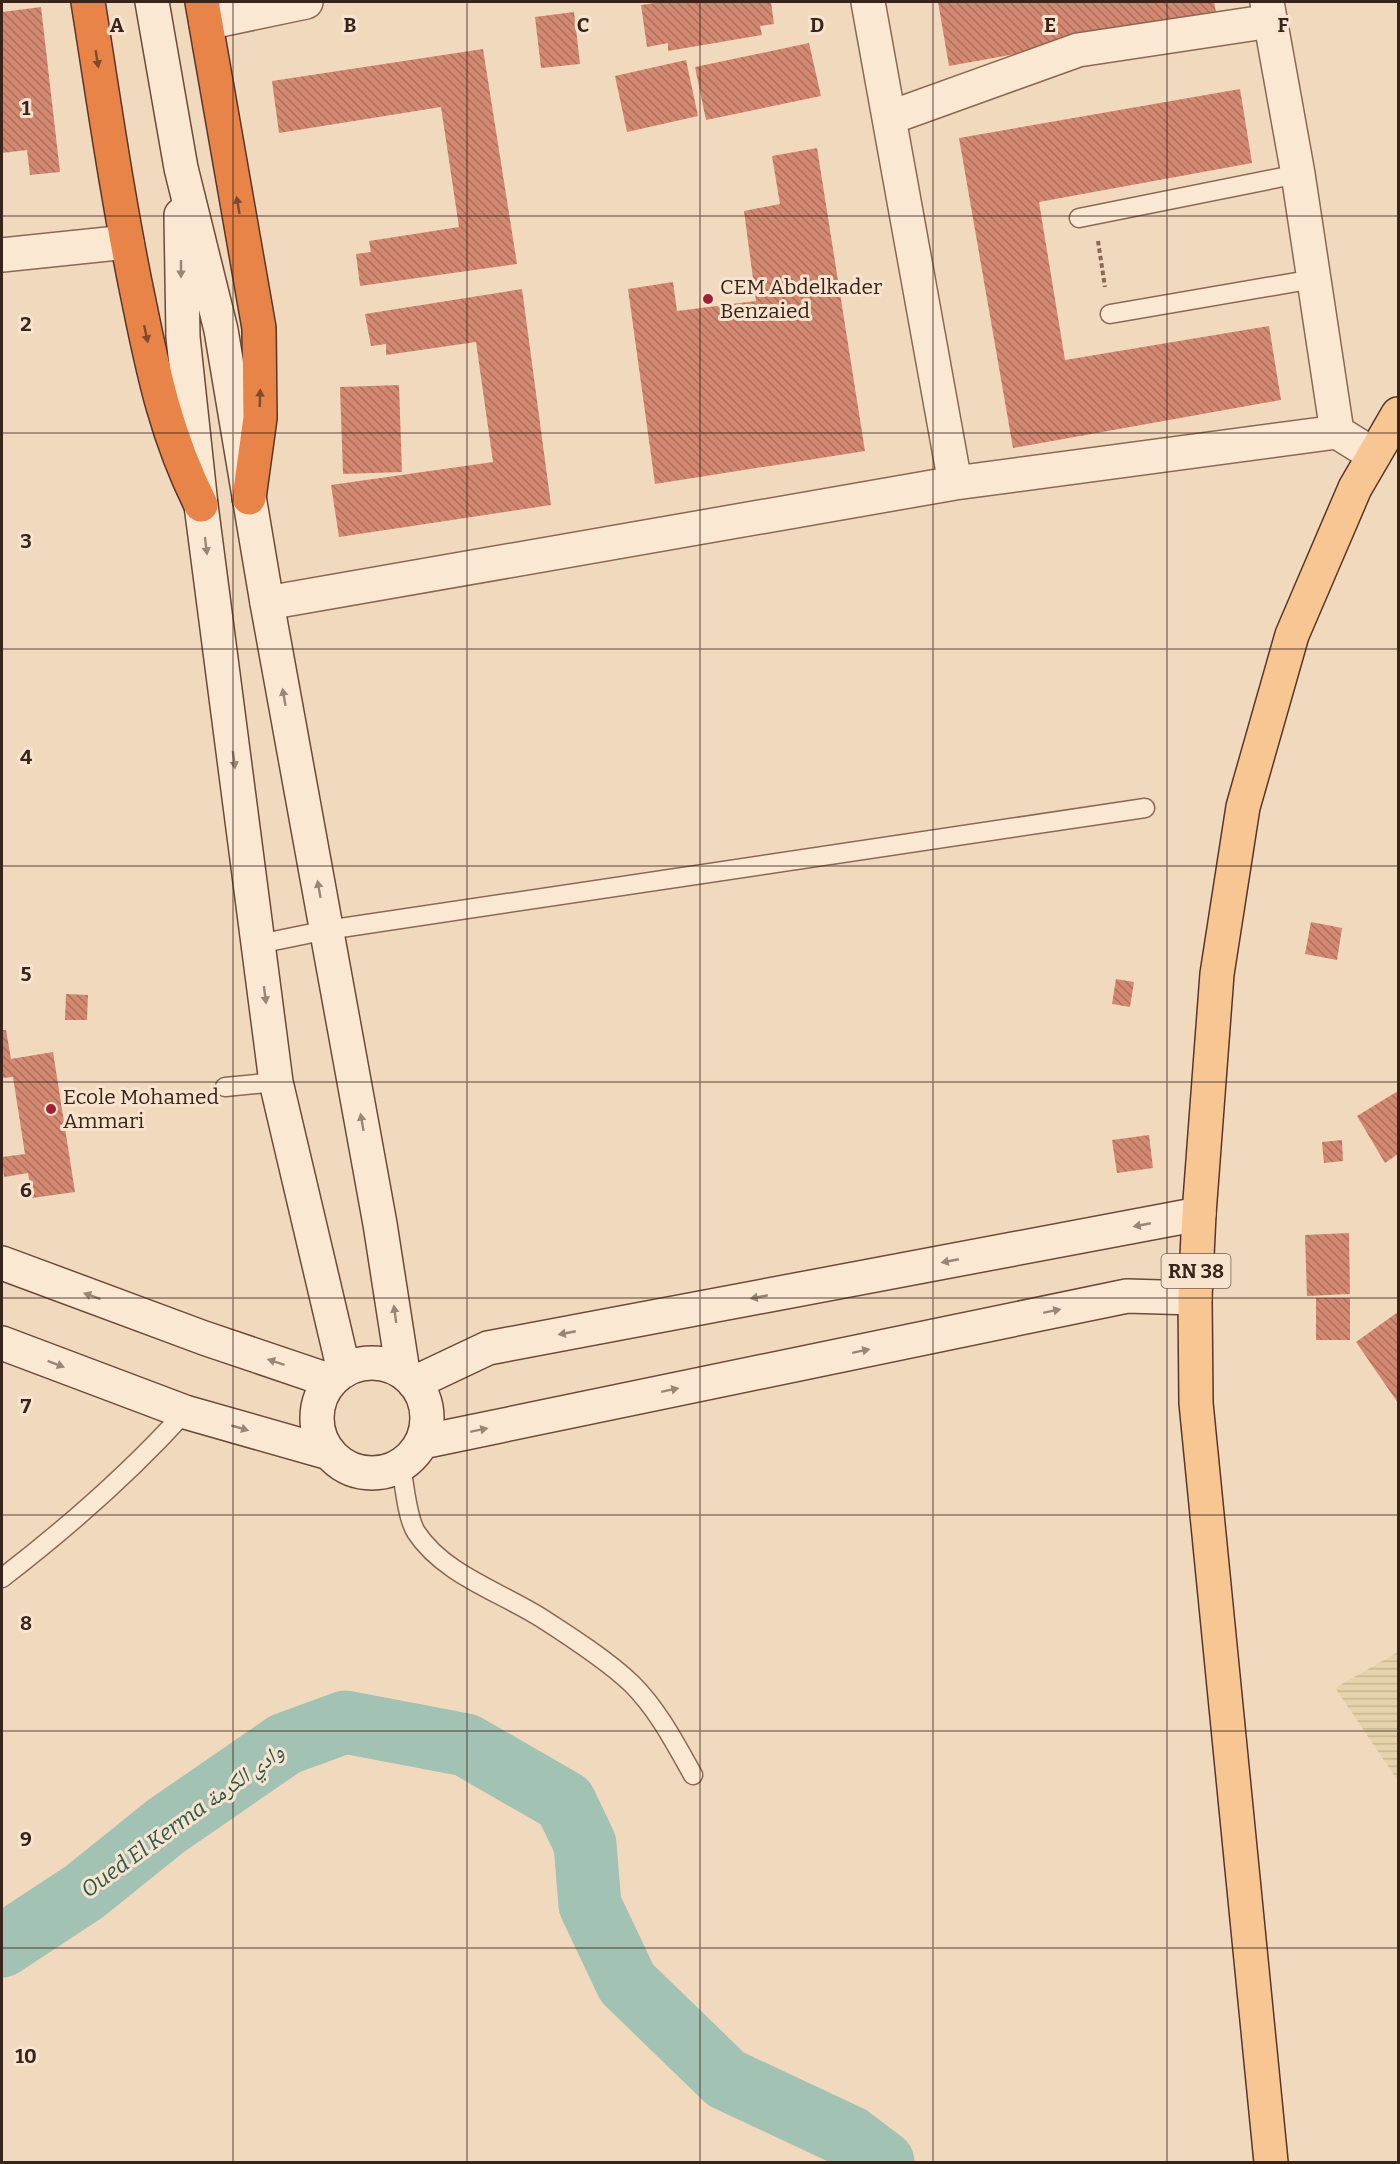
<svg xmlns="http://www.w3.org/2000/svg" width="1400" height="2164" font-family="Bitter,'Noto Naskh Arabic',serif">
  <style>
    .farmland { fill: url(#farmland-rules) }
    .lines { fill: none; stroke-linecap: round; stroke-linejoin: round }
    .river { stroke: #a2c2b3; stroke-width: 63 }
    .building { fill: url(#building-back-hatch) }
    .lane-casing { stroke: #8b6855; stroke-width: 21 }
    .street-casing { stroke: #8b6855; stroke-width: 36 }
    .secondary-casing { stroke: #6d4939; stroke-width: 36 }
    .primary-casing { stroke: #58372a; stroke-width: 36 }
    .highway-casing { stroke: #58372a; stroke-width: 36 }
    .path { stroke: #8b6855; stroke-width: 4; stroke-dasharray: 4.5 3; stroke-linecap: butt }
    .lane { stroke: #fbe8d2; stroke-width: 18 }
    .street { stroke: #fbe8d2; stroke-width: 33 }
    .secondary { stroke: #fbe8d2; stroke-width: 33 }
    .primary { stroke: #f8c692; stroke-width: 33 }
    .highway { stroke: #e88447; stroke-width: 33 }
    .oneway { fill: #7f4a2d }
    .oneway2 { fill: #9a8676 }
    .grid { fill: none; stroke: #39241b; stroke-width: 1.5; stroke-opacity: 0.55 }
    .poi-dot { fill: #9f2138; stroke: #f8e4ce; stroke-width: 2 }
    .labels { text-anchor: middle; stroke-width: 6; stroke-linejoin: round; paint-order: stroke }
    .shield { fill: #f8e4ce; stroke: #725e51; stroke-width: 1.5 }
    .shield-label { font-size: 20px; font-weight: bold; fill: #39241b }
    .poi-label { font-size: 21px; fill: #39241b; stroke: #f8e4ce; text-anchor: start }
    .water-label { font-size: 22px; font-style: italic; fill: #295a4e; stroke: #f8e4ce }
    .grid-label { font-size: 20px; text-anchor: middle; font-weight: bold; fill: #39241b; stroke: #f8e4ce; stroke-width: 6; stroke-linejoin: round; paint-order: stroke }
  </style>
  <defs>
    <pattern id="farmland-rules" width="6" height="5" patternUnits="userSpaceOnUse" patternTransform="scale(1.5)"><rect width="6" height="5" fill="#e7d3ab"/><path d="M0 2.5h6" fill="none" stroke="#c7b593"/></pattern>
    <pattern id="building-back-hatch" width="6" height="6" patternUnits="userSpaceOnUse" patternTransform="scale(1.5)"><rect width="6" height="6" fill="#d38871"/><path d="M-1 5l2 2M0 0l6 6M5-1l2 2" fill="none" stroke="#ac6f5c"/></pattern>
  </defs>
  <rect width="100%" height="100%" fill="#f1d9be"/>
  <!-- farmland -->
  <path class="farmland" d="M1398 1652V1781L1335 1688Z"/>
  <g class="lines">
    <!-- river -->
    <path class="river" d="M2 1946 84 1892 166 1826 285 1744 345 1722 466 1745 565 1802 585 1844 590 1905 627 1983 726 2079 850 2137 883 2162"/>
  </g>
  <!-- building -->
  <path class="building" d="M662 2H771L774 24 760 26 762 35 668 51V43L647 47 641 5Z
    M938 2H1214L1217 17 949 66Z
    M41 7 60 172 30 175 27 150 2 153V12Z
    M574 12 580 64 541 68 535 17Z
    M809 43 821 96 706 120 695 67Z
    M483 49 517 264 360 286 356 254 371 252 369 241 459 227 441 107 279 133 272 81Z
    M686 60 698 116 627 132 615 76Z
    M1240 89 1252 163 1039 202 1065 360 1269 326 1281 400 1013 448 959 138Z
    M817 148 865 451 655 484 628 289 673 282 677 311 756 301 744 211 780 204 772 156Z
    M522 289 551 505 339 537 331 485 493 462 476 342 386 355V344L371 346 365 314Z
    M399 385 402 472 343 474 340 387Z
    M1311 922 1342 928 1337 960 1305 954Z
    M1116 979 1134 982 1130 1007 1112 1004Z
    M66 994 88 995 87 1020H65Z
    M2 1030H6L11 1059 53 1052 75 1192 32 1198 28 1173 4 1177 2 1157 25 1154 13 1077 2 1078Z
    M1398 1091V1154L1385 1163 1357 1116Z
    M1149 1135 1153 1168 1117 1173 1112 1140Z
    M1342 1140 1343 1161 1324 1163 1322 1142Z
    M1349 1233 1350 1294 1307 1296 1305 1235Z
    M1316 1298H1350V1340H1316Z
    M1398 1312V1403L1356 1342Z"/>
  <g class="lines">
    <!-- lane casing -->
    <g class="lane-casing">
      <path id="lane" d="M1079 218 1298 174
        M1110 314 1314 279
        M259 944 327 930 1145 808
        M225 1087 276 1082
        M401 1465C404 1482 407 1518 416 1532 444 1575 501 1592 543 1619 571 1637 608 1661 632 1684 658 1710 675 1743 693 1775
        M2 1578C67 1528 129 1474 185 1412"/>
    </g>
    <!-- street casing -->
    <g class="street-casing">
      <path id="street" d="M868 2 955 483
        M1267 2 1298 174 1337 432
        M206 23 306 2
        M889 118 1078 50 1271 21
        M2 255 127 242
        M267 603 955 483 1337 432 1374 455"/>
    </g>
    <!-- secondary casing -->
    <g class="secondary-casing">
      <path id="secondary" d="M152 2 181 168 221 330 267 603 380 1224 403 1372
        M181 215 183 337 201 505 276 1082 344 1371
        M2 1263 204 1338 331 1381
        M2 1343 185 1412 329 1453
        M317 1418a55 55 0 1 1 110 0a55 55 0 1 1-110 0Z
        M414 1383 488 1348 1199 1214
        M422 1442 1127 1296 1195 1298"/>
    </g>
    <!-- primary casing -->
    <g class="primary-casing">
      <path id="primary" d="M1271 2162 1196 1403 1195 1298 1199 1214 1217 974 1243 807 1292 635 1355 488 1398 414"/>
    </g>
    <!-- highway casing -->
    <g class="highway-casing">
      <path id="highway" d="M88 2C104 102 118 202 139 302 154 376 167 437 201 505
        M202 2 259 328 260 418 249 498"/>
    </g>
    <!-- path -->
    <path class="path" d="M1098 241 1105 287"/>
    <!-- lane -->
    <use href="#lane" class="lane"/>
    <!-- street -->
    <use href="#street" class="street"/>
    <!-- secondary -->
    <use href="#secondary" class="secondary"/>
    <!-- primary -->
    <use href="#primary" class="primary"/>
    <!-- highway -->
    <use href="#highway" class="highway"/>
  </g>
  <!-- one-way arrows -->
  <defs><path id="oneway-solid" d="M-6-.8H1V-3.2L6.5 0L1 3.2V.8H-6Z" transform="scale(1.5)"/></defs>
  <g class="oneway">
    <use href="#oneway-solid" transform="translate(97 59) rotate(81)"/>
    <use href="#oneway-solid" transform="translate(238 205) rotate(-100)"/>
    <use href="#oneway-solid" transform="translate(146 334) rotate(78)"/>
    <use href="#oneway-solid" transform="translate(260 398) rotate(-88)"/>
  </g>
  <g class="oneway2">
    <use href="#oneway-solid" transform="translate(181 269) rotate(90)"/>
    <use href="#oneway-solid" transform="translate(206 546) rotate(83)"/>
    <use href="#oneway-solid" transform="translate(284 697) rotate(-100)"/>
    <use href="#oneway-solid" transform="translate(234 760) rotate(83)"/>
    <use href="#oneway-solid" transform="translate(319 889) rotate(-100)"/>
    <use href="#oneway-solid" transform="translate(265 995) rotate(83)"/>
    <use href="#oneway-solid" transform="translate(362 1122) rotate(-100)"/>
    <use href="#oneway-solid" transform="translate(1142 1225) rotate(169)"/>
    <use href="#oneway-solid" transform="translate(950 1261) rotate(169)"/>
    <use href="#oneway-solid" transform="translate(92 1296) rotate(-160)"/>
    <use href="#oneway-solid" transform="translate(759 1297) rotate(169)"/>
    <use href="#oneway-solid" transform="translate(1052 1311) rotate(-12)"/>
    <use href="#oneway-solid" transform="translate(395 1314) rotate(-98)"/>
    <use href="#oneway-solid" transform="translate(567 1333) rotate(169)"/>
    <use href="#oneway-solid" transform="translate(861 1351) rotate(-12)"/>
    <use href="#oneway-solid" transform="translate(276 1362) rotate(-162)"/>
    <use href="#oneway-solid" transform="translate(56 1364) rotate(21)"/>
    <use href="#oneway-solid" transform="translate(670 1390) rotate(-12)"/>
    <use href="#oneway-solid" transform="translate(240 1428) rotate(16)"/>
    <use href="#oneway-solid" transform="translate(479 1430) rotate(-12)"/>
  </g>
  <!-- grid -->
  <path class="grid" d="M233 2V2162M467 2V2162M700 2V2162M933 2V2162M1167 2V2162M2 216H1398M2 433H1398M2 649H1398M2 866H1398M2 1082H1398M2 1298H1398M2 1515H1398M2 1731H1398M2 1948H1398"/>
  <!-- markers -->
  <g class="poi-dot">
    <circle cx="708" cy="299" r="6"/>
    <circle cx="51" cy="1109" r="6"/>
  </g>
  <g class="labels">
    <!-- shield labels -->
    <rect class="shield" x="1161.5" y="1254" width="69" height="34" rx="4.5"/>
    <g class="shield-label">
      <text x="1196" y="1278">RN 38</text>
    </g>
    <!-- poi labels -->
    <g class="poi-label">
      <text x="720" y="294">CEM Abdelkader<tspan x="720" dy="24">Benzaied</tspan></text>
      <text x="63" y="1104">Ecole Mohamed<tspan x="63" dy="24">Ammari</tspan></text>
    </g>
    <!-- water labels -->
    <g class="water-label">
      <text transform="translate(182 1820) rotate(-36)" y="8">Oued El Kerma وادي الكرمة</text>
    </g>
  </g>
  <g class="grid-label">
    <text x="117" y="32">A</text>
    <text x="350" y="32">B</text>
    <text x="583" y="32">C</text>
    <text x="817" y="32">D</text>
    <text x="1050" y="32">E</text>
    <text x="1283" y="32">F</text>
    <text x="26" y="115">1</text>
    <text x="26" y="331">2</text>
    <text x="26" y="548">3</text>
    <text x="26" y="764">4</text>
    <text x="26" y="981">5</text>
    <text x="26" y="1197">6</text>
    <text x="26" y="1413">7</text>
    <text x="26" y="1630">8</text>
    <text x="26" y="1846">9</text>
    <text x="26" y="2063">10</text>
  </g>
  <!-- border -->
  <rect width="1400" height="2164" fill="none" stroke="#39241b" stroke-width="6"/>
</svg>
